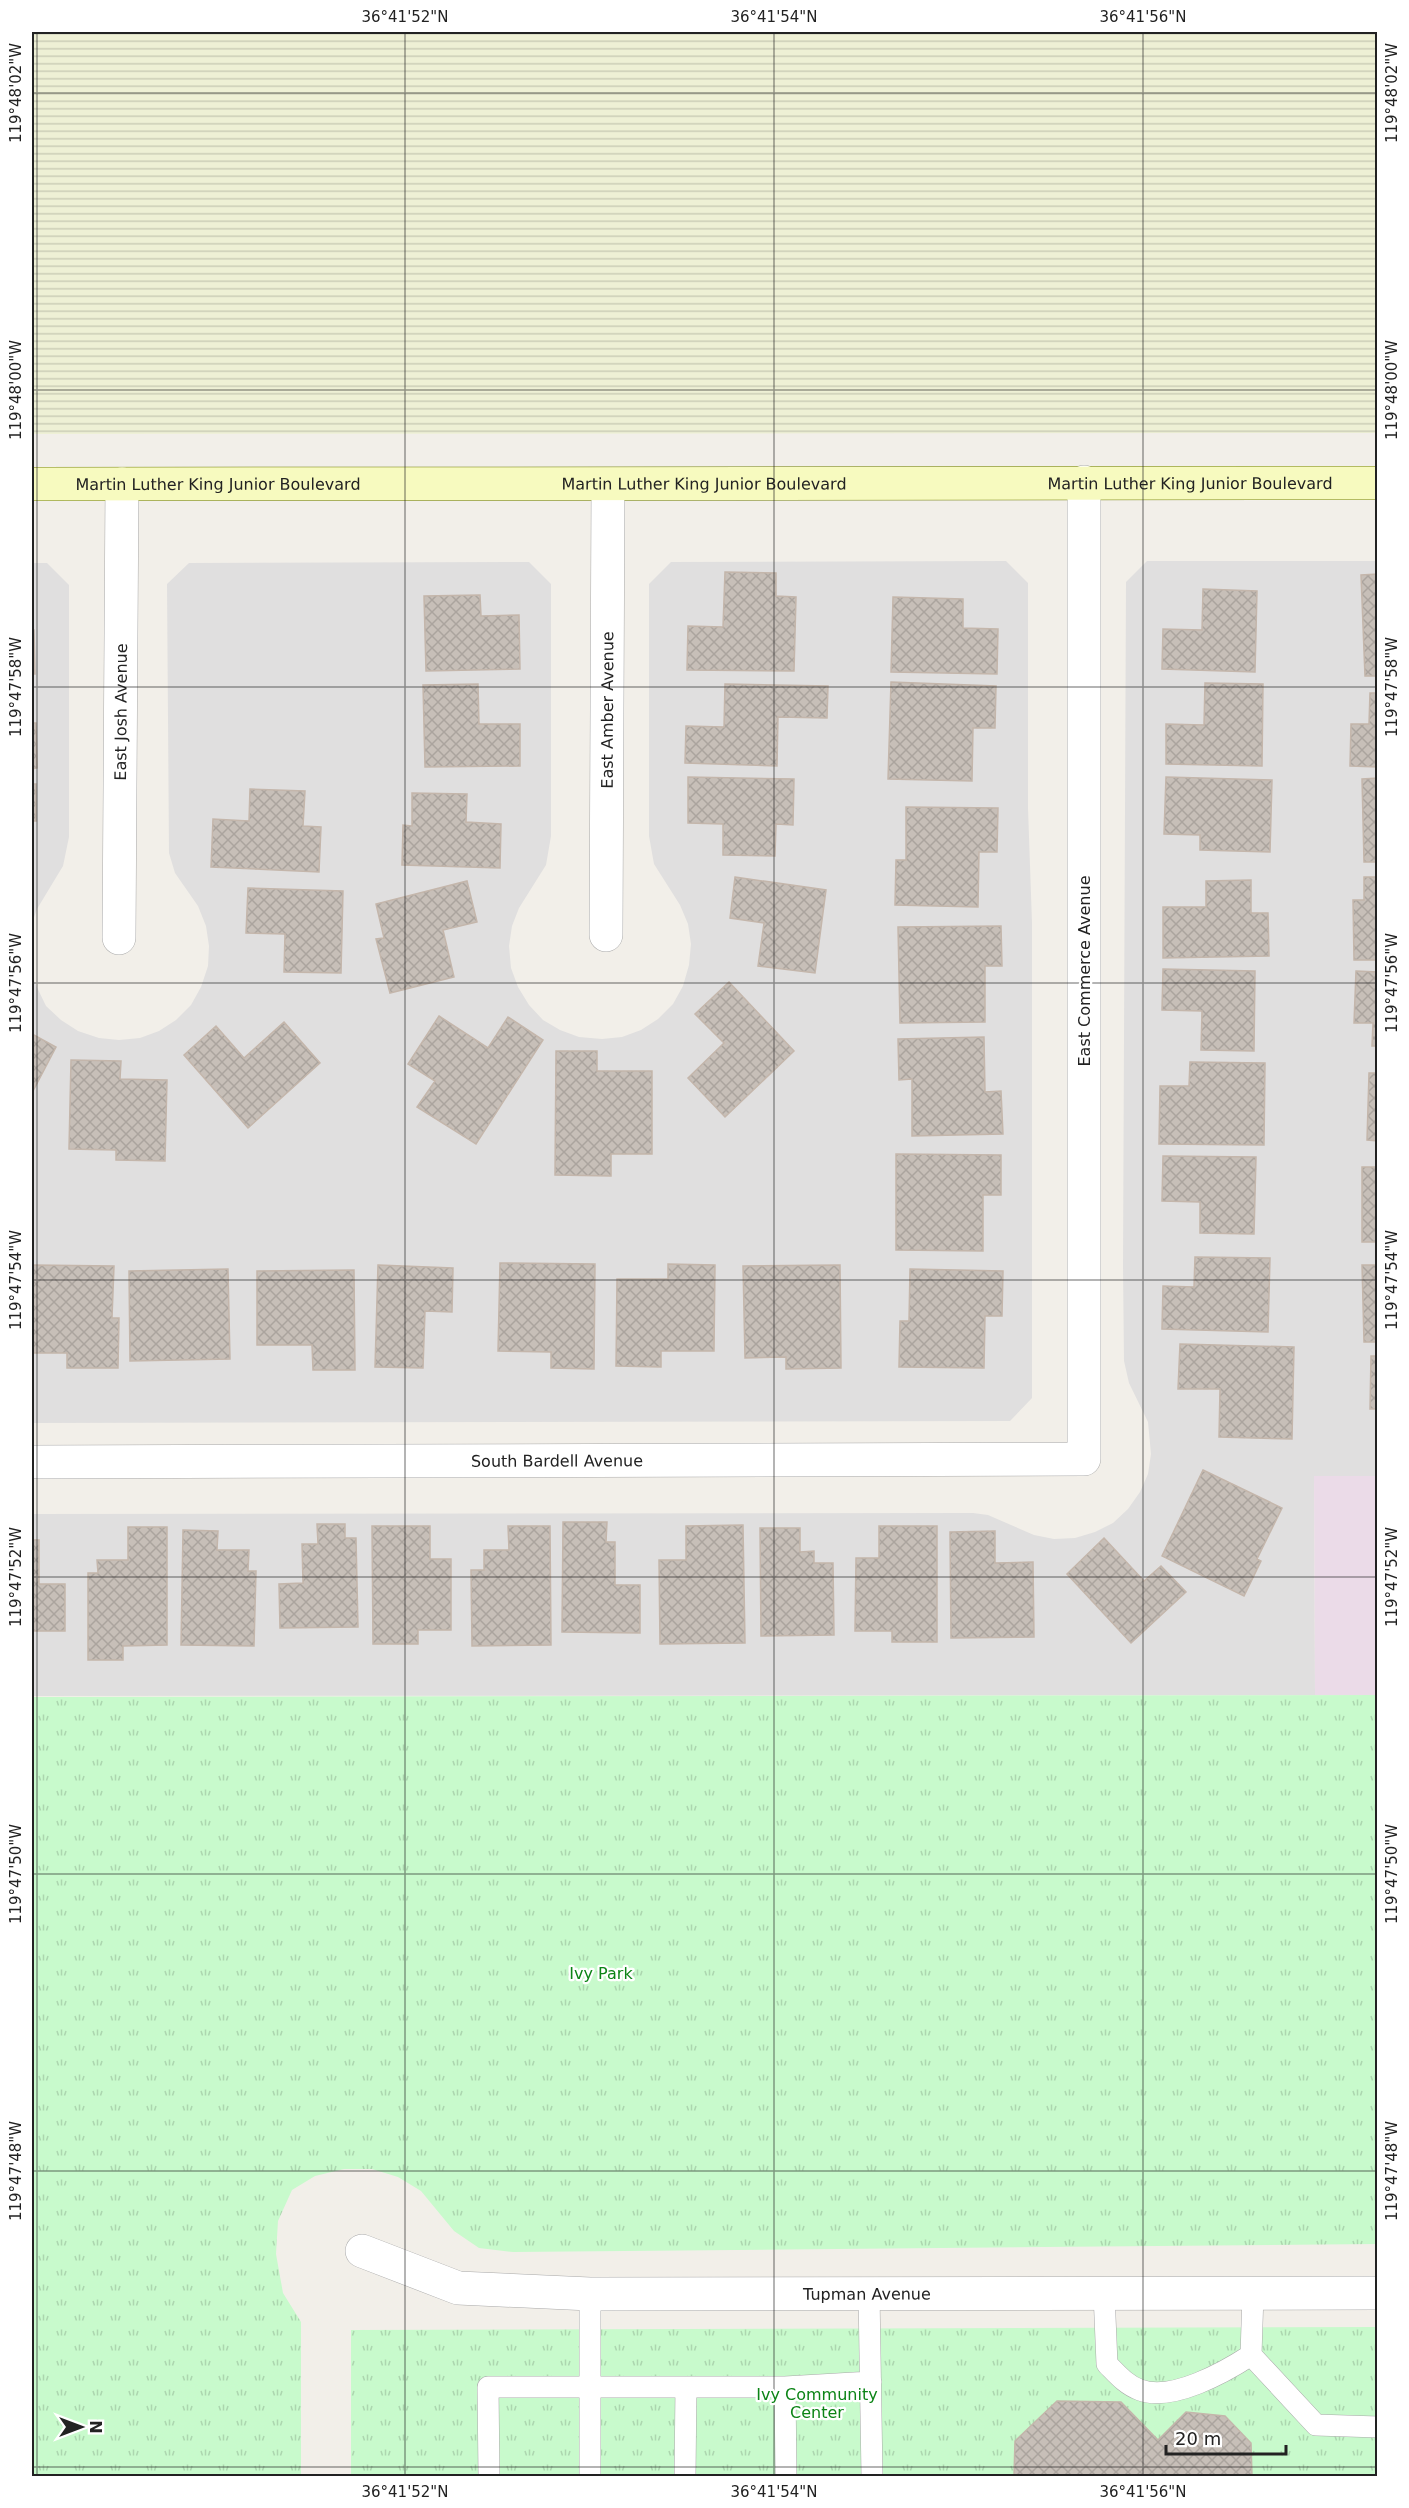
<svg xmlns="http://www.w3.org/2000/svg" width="1409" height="2508" font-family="'DejaVu Sans',sans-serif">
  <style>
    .residential { fill: #e0dfdf }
    .industrial { fill: #ebdbe8 }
    .farmland { fill: url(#farmland-rules) }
    .park { fill: url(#park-tufts) }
    .building { fill: url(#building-cross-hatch); stroke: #c4b6ab; stroke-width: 1.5 }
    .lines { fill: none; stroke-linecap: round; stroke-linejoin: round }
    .lane-casing { stroke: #a9a9a9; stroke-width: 22 }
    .street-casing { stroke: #a9a9a9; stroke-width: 34 }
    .secondary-casing { stroke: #707d05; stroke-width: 34 }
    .lane { stroke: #fff; stroke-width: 21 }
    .street { stroke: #fff; stroke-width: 33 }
    .secondary { stroke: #f7fabf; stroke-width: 33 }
    .ticks { fill: none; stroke: #222; stroke-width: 1.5; stroke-opacity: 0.45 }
    .labels { text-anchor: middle; stroke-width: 4.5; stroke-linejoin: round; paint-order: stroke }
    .street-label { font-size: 16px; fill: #222; stroke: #fff }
    .park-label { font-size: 16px; fill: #0c8416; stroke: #fff }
    .neatline { fill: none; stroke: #222; stroke-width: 2 }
    .ticks-label { font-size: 15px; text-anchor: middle; fill: #222 }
  </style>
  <defs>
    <pattern id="farmland-rules" width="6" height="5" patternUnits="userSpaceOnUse" patternTransform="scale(1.5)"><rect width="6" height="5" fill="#eef0d5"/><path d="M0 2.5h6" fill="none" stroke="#ccceb7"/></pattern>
    <pattern id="park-tufts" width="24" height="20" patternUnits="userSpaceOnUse" patternTransform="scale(1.5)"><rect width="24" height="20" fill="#c8facc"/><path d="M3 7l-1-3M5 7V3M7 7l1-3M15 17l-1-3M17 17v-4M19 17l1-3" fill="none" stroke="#acd6af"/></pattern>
    <pattern id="building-cross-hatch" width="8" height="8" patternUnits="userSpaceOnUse" patternTransform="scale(1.5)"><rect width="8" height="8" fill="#c7bfb8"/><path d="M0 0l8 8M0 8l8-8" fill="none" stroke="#aba49e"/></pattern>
  </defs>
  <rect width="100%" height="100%" fill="#f2efe9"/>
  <!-- residential -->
  <path class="residential" d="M1006 561 1028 583V808L1032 923V1398L1010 1421 32 1423V977L46 1006 61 1020 78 1031 99 1038 119 1040 140 1038 159 1031 176 1020 191 1005 201 987 208 966 209 946 206 926 198 906 175 873 169 853 167 584 189 563 529 562 551 584V836L546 865 519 908 512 926 509 946 511 968 518 987 529 1005 543 1020 560 1030 579 1037 602 1039 622 1037 641 1030 658 1019 673 1004 683 986 689 965 691 944 688 924 680 905 654 864 649 836V584L671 562Z
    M1147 561H1377V1476H1314L1315 1695 32 1696V1514L973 1513 988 1515 1034 1535 1054 1539 1075 1538 1095 1532 1113 1523 1128 1509 1140 1492 1148 1474 1151 1454 1148 1422 1129 1383 1124 1361 1123 1266 1126 582Z
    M32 563H47L69 585V837L63 866 37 909 32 923Z"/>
  <!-- industrial -->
  <path class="industrial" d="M1314 1476H1377V1695H1315Z"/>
  <!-- farmland -->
  <path class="farmland" d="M32 32H1377V433L32 434Z"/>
  <!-- park -->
  <path class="park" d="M1377 1695V2244L513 2252 479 2248 454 2231 421 2191 398 2177 372 2169H344L315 2176 292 2190 278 2221 276 2254 283 2293 301 2322V2476H32V1697Z
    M1377 2327V2476H351V2330Z"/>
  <!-- building -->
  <path class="building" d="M725 572 776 573V596L796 597 794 671 687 670 688 626 723 627Z
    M1378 574V676H1365L1361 575Z
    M1203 589 1257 591 1255 672 1162 669 1163 629 1202 630Z
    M480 595 481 616 519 615 520 669 426 671 424 596Z
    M893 597 963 599V628L998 629 997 674 891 672Z
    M32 630H34L35 674H32Z
    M891 682 996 686 995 728H973L972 781 888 779Z
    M1205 683 1263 684 1262 766 1166 764V724L1204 725Z
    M478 684 479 724H520V766L425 767 423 685Z
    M725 684 828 686 827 718 778 717 777 766 685 763 686 726 724 727Z
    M1370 693H1378V767L1350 766 1351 724H1369Z
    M32 723H36L37 768 32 769Z
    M688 777 794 779 793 825 776 824 775 856 723 855V824L688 823Z
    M1166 777 1272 780 1270 852 1200 850V835L1164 834Z
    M1378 778V862H1364L1362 779Z
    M32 784H36V821H32Z
    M250 789 305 791 303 826 321 827 319 872 211 867 213 819 249 821Z
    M412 793 467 794 466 822 501 824 500 868 402 865 403 825 412 826Z
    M906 807 998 808 997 852H979L978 907 895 905 896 860H906Z
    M735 877 826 890 815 973 758 966 764 923 730 918Z
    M1364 877H1378V960H1354L1353 900H1364Z
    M1251 880V913H1268L1269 956 1163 958V907H1206V881Z
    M467 881 477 922 443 930 454 977 390 993 376 939 384 938 376 904Z
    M248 888 343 891 341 973 284 972 285 934 246 933Z
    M1001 926 1002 966H985V1022L900 1023 898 927Z
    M1163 969 1255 971 1254 1051 1201 1050 1202 1011 1162 1010Z
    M1356 971 1378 972V1046H1372L1373 1023H1354Z
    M729 982 794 1051 725 1117 688 1078 724 1043 695 1014Z
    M439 1016 488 1048 508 1017 543 1040 476 1144 417 1107 435 1081 408 1064Z
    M284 1022 320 1063 248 1128 184 1055 216 1026 244 1058Z
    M32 1034 56 1047 32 1093Z
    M984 1037 985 1092 1001 1091 1003 1134 912 1136V1079L899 1080 898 1039Z
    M556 1051H597V1071H652V1154H611V1176L555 1175Z
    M71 1060 121 1061 120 1079 167 1080 165 1161 116 1160V1150L69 1149Z
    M1190 1062 1265 1063 1264 1145 1159 1144 1160 1086H1189Z
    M1369 1073H1378V1141L1367 1140Z
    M896 1154 1001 1155V1195H983V1251L896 1250Z
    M1163 1156 1256 1157 1254 1234 1200 1233V1202L1162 1201Z
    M1362 1167H1378V1242H1362Z
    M1195 1257 1270 1258 1268 1332 1162 1329 1163 1286 1194 1287Z
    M500 1263 595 1264 594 1369 551 1368V1352L498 1351Z
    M668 1264 715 1265 714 1351H661V1367L616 1366 617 1279H668Z
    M32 1265 114 1266 112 1318H119L118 1368H67V1353H32Z
    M378 1265 453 1268 452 1312 425 1311 423 1368 375 1367Z
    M840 1265 841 1368 786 1369V1357L745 1358 743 1266Z
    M1362 1265H1378V1342H1364Z
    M228 1269 230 1359 130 1361 129 1271Z
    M910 1269 1003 1271 1002 1316H985L984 1368 899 1367 900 1321H909Z
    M354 1270 355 1370H313L312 1345H257V1271Z
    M1180 1344 1294 1347 1292 1439 1219 1437 1220 1389H1178Z
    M1371 1356H1378V1409H1370Z
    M1203 1470 1282 1508 1257 1559 1261 1561 1244 1596 1162 1556Z
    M563 1522H607L606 1542H615V1585H640V1633L562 1632Z
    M317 1524H345V1538H356L358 1627 280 1628 279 1584 303 1583 302 1544H318Z
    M743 1525 745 1643 660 1644 659 1560H686V1526Z
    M372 1526H430V1559H451V1630H418V1644H373Z
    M508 1526H550L551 1645 472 1646 471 1570H484V1550H509Z
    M879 1526H937V1642H892V1631H855L856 1558H879Z
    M128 1527H167V1645L123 1646V1660H88V1573H98L97 1560H128Z
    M760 1528H800V1552L814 1551V1563H833L834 1635 761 1636Z
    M183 1530 218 1531 217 1550H249L248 1571H256L254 1646 181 1645Z
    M995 1531V1563L1033 1562 1034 1637 951 1638 950 1532Z
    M1104 1538 1144 1581 1161 1566 1186 1592 1131 1643 1067 1574Z
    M32 1540H39V1584H65V1631H32Z
    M1057 2401 1121 2402 1158 2440 1186 2412 1225 2416 1251 2443 1252 2476H1014L1015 2441Z"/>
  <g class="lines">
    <!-- lane casing -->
    <g class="lane-casing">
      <path id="lane" d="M869 2293 872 2476
        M1104 2293 1107 2364C1117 2374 1126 2385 1140 2390 1172 2402 1225 2372 1251 2355
        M590 2294V2476
        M1253 2294 1251 2355 1316 2425 1378 2427
        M785 2387 786 2476
        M489 2476 488 2387H785L871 2382
        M685 2476 686 2387"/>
    </g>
    <!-- street casing -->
    <g class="street-casing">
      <g id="street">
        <path id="s1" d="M606 935 608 485"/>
        <path id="s2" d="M119 938 122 484"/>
        <path id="s3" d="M32 1462 1084 1459V482"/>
        <path id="s4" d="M362 2251 458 2288 590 2294 1378 2293"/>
      </g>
    </g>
    <!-- secondary casing -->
    <g class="secondary-casing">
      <g id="secondary">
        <path id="s5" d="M32 484 1378 483"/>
      </g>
    </g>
    <!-- lane -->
    <use href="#lane" class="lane"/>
    <!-- street -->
    <use href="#street" class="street"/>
    <!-- secondary -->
    <use href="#secondary" class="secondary"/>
  </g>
  <!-- ticks -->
  <path class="ticks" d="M37 32V2476M405 32V2476M774 32V2476M1143 32V2476M32 93H1378M32 390H1378M32 687H1378M32 983H1378M32 1280H1378M32 1577H1378M32 1874H1378M32 2171H1378M32 2467H1378"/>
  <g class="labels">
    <!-- street labels -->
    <g class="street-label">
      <text dy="6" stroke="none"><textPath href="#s5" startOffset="1158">Martin Luther King Junior Boulevard</textPath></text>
      <text dy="6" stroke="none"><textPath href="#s5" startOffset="186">Martin Luther King Junior Boulevard</textPath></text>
      <text dy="6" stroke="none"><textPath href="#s5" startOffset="672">Martin Luther King Junior Boulevard</textPath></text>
      <text dy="6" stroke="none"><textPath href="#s1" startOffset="225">East Amber Avenue</textPath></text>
      <text dy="6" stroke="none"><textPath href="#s2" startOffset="226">East Josh Avenue</textPath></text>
      <text transform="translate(1084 971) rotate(-90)" y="6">East Commerce Avenue</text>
      <text dy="6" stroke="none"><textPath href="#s3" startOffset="525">South Bardell Avenue</textPath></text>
      <text dy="6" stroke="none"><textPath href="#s4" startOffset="512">Tupman Avenue</textPath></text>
    </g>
    <!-- park labels -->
    <g class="park-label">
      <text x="601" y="1979">Ivy Park</text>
      <text x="817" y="2400">Ivy Community<tspan x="817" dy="18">Center</tspan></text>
    </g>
  </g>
  <!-- border -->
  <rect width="1409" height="2508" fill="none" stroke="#ffffff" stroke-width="66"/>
  <!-- north arrow -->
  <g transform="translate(81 2427) rotate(90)" stroke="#ffffff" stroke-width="4.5" paint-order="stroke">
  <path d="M0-4.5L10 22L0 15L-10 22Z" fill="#222222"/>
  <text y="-9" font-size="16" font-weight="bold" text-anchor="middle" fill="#222222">N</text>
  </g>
  <!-- scale -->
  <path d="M1166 2445v9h120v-9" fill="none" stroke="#222222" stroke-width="3"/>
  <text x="1175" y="2445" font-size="18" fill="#222222" stroke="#ffffff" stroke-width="4.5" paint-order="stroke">20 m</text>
  <rect x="33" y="33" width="1343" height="2442" class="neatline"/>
  <g class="ticks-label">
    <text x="405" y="22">36°41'52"N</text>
    <text x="774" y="22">36°41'54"N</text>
    <text x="1143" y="22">36°41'56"N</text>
    <text transform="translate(1392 93) rotate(-90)" y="5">119°48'02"W</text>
    <text transform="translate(16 93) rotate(-90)" y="5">119°48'02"W</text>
    <text transform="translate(1392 390) rotate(-90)" y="5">119°48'00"W</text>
    <text transform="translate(16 390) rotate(-90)" y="5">119°48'00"W</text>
    <text transform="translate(16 687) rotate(-90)" y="5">119°47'58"W</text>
    <text transform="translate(1392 687) rotate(-90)" y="5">119°47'58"W</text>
    <text transform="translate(16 983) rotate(-90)" y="5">119°47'56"W</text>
    <text transform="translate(1392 983) rotate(-90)" y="5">119°47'56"W</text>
    <text transform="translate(1392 1280) rotate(-90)" y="5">119°47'54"W</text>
    <text transform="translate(16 1280) rotate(-90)" y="5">119°47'54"W</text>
    <text transform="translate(16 1577) rotate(-90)" y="5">119°47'52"W</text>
    <text transform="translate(1392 1577) rotate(-90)" y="5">119°47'52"W</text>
    <text transform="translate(1392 1874) rotate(-90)" y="5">119°47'50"W</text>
    <text transform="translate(16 1874) rotate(-90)" y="5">119°47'50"W</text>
    <text transform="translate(1392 2171) rotate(-90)" y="5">119°47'48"W</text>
    <text transform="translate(16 2171) rotate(-90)" y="5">119°47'48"W</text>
    <text x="405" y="2497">36°41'52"N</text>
    <text x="774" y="2497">36°41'54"N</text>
    <text x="1143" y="2497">36°41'56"N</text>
  </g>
</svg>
